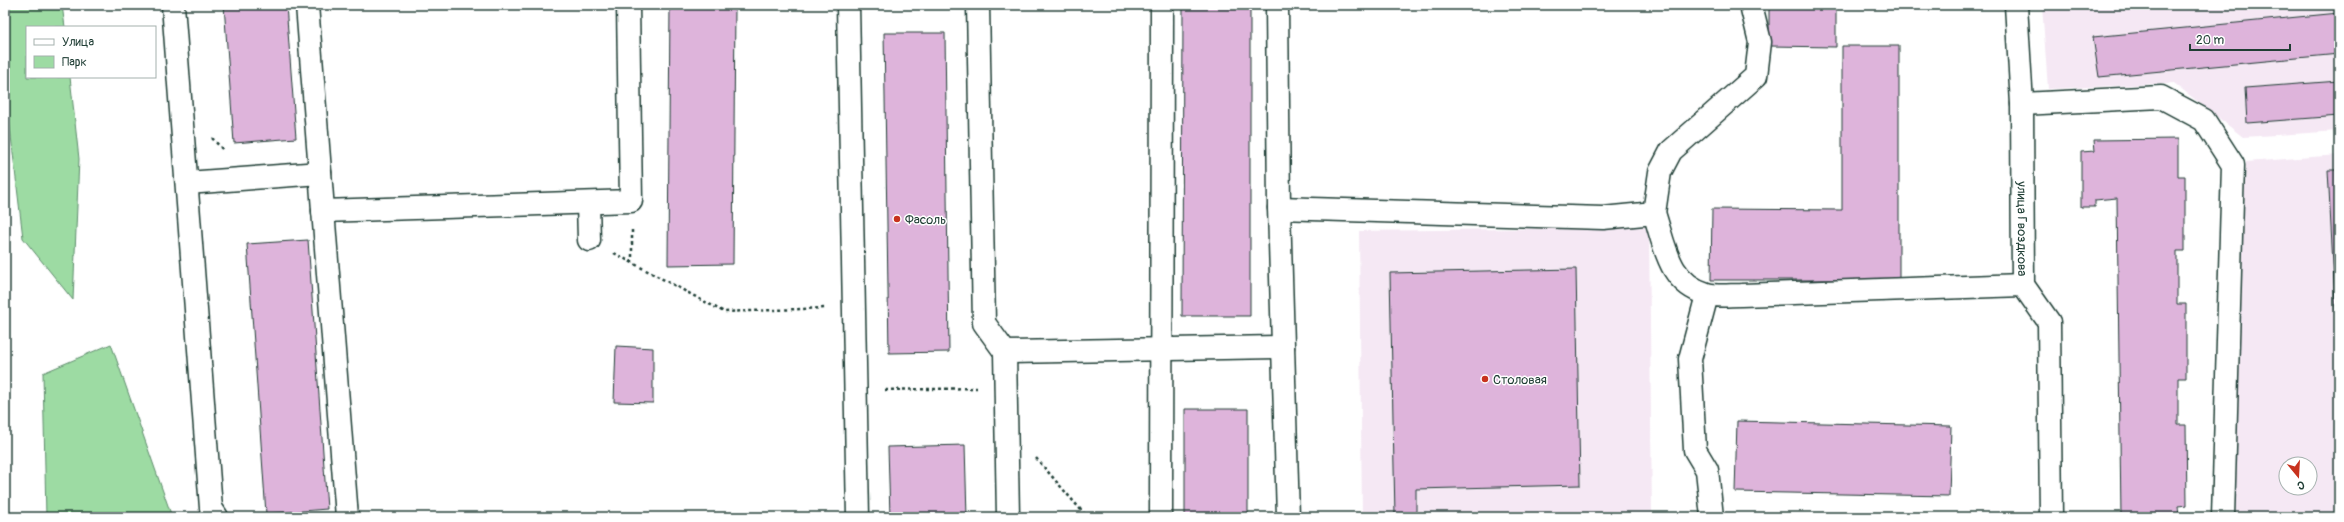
<svg xmlns="http://www.w3.org/2000/svg" width="2344" height="522" font-family="Pangolin,sans-serif">
  <style>
    .built { fill: #f5e8f4; fill-rule: evenodd }
    .green { fill: #9ddba3; stroke: #5e8c6c }
    .building { fill: #deb4db; stroke: #1f3d34 }
    .lines { fill: none; stroke-linecap: round; stroke-linejoin: round }
    .minor-casing { stroke: #1f3d34; stroke-width: 25 }
    .path { stroke: #1f3d34; stroke-width: 2.5; stroke-dasharray: 3 3; stroke-linecap: butt }
    .minor { stroke: #fff; stroke-width: 22 }
    .poi-dot { fill: #c8321e; stroke: #fff; stroke-width: 1.5 }
    .labels { text-anchor: middle; stroke-width: 3; stroke-linejoin: round; paint-order: stroke }
    .poi-label { font-size: 13px; fill: #1f3d34; stroke: #fff; text-anchor: start }
    .street-label { font-size: 13px; fill: #1f3d34; stroke: #fff }
  </style>
  <rect width="100%" height="100%" fill="#fff"/>
  <filter id="ink" filterUnits="userSpaceOnUse"><feTurbulence type="fractalNoise" baseFrequency=".025" numOctaves="2"/><feDisplacementMap in="SourceGraphic" scale="8" xChannelSelector="R" yChannelSelector="G"/><feConvolveMatrix kernelMatrix="1 2 1 2 8 2 1 2 1" color-interpolation-filters="sRGB"/></filter>
  <g filter="url(#ink)">
    <!-- built -->
    <path class="built" d="M2042 5H2339V131L2243 137 2174 83 2048 89Z
      M2339 155V517H2232L2246 162ZM2286 464H2310V488H2286Z
      M1649 227 1652 517H1362L1359 231Z"/>
    <!-- green -->
    <path class="green" d="M5 5H62L65 27H27V77H70L79 159 73 300 23 238 5 85Z
      M111 344 172 517H46L43 373Z"/>
    <!-- building -->
    <path class="building" d="M224 5H286L296 138 234 143Z
      M670 5H735L733 264 668 265Z
      M1183 5H1250V316H1182Z
      M1769 5H1836V47L1769 46Z
      M2339 13V54L2099 77 2093 37Z
      M884 33H945L949 352 889 353Z
      M1842 46H1899V280H1711L1712 209 1842 210Z
      M2339 81V116L2247 123 2245 88Z
      M2178 139V176H2185V251H2177V304H2186V378H2178V425H2186L2187 505 2178 506 2179 517H2121L2117 198 2095 200V207H2081V152L2095 151 2094 140Z
      M2328 170H2339V379Z
      M308 240 327 509 266 514 247 244Z
      M1576 269 1580 485 1416 489V516H1395L1390 273Z
      M616 346 653 348V403L614 402Z
      M1185 409H1248V517H1185Z
      M1737 421 1951 426 1949 496 1735 492Z
      M965 445 967 517H890L888 447Z"/>
    <g class="lines">
      <!-- minor casing -->
      <g class="minor-casing">
        <g id="minor">
          <path d="M173 5 211 508 217 517"/>
          <path d="M307 5 347 517"/>
          <path d="M848 5 858 517"/>
          <path d="M978 5 984 323 1005 352 1008 517"/>
          <path d="M1277 5 1279 208 1288 517"/>
          <path id="s1" d="M2016 5 2022 104 2023 285 2049 322 2051 517"/>
          <path d="M2022 104 2161 97 2204 120 2233 165 2223 517"/>
          <path d="M187 183 320 173"/>
          <path d="M588 203 589 240"/>
          <path d="M1279 208 1603 218 1654 213 1660 172 1671 151 1756 76 1760 42 1751 5"/>
          <path d="M323 211 631 201 628 5"/>
          <path d="M1654 213C1665 245 1668 283 1707 294 1717 297 1730 295 1741 295L2023 285"/>
          <path d="M1707 295 1690 359 1695 450 1707 470 1712 517"/>
          <path d="M1005 352 1283 347"/>
          <path d="M1161 517 1162 5"/>
        </g>
      </g>
      <!-- path -->
      <path class="path" d="M212 138 224 151
        M632 230V263
        M614 253 724 312 826 308
        M885 390 977 388
        M1036 458 1087 517"/>
      <!-- minor -->
      <use href="#minor" class="minor"/>
    </g>
  </g>
  <!-- markers -->
  <g class="poi-dot">
    <circle cx="897" cy="219" r="4"/>
    <circle cx="1485" cy="379" r="4"/>
  </g>
  <g class="labels">
    <!-- poi labels -->
    <g class="poi-label">
      <text x="905" y="224">Фасоль</text>
      <text x="1493" y="384">Столовая</text>
    </g>
    <!-- street labels -->
    <g class="street-label">
      <text dy="5" stroke="none"><textPath href="#s1" startOffset="224">улица Гвоздкова</textPath></text>
    </g>
  </g>
  <!-- margin -->
  <rect width="2344" height="522" fill="none" stroke="#fff" stroke-width="20"/>
  <rect x="10" y="10" width="2324" height="502" fill="none" stroke="#1f3d34" stroke-width="1.5" filter="url(#ink)"/>
  <!-- legend -->
  <rect x="26" y="26" width="130" height="52" fill="#ffffff" stroke="#a5b1ae"/>
  <rect x="34" y="39" width="20" height="6" fill="#ffffff" stroke="#a5b1ae"/>
  <text x="62" y="46" font-size="12" fill="#1f3d34">Улица</text>
  <rect x="34" y="56" width="20" height="12" fill="#9ddba3" stroke="#a5b1ae"/>
  <text x="62" y="66" font-size="12" fill="#1f3d34">Парк</text>
  <!-- north arrow -->
  <g transform="translate(2298 476) rotate(162)"><circle r="19" fill="#ffffff" stroke="#a5b1ae"/>
  <path d="M0-3L7 15L0 10L-7 15Z" fill="#c8321e"/>
  <text y="-6" font-size="11" font-weight="bold" text-anchor="middle" fill="#1f3d34">С</text>
  </g>
  <!-- scale -->
  <path d="M2190 44v6h100v-6" fill="none" stroke="#1f3d34" stroke-width="2"/>
  <text x="2196" y="44" font-size="12" fill="#1f3d34" stroke="#ffffff" stroke-width="3" paint-order="stroke">20 m</text>
</svg>
